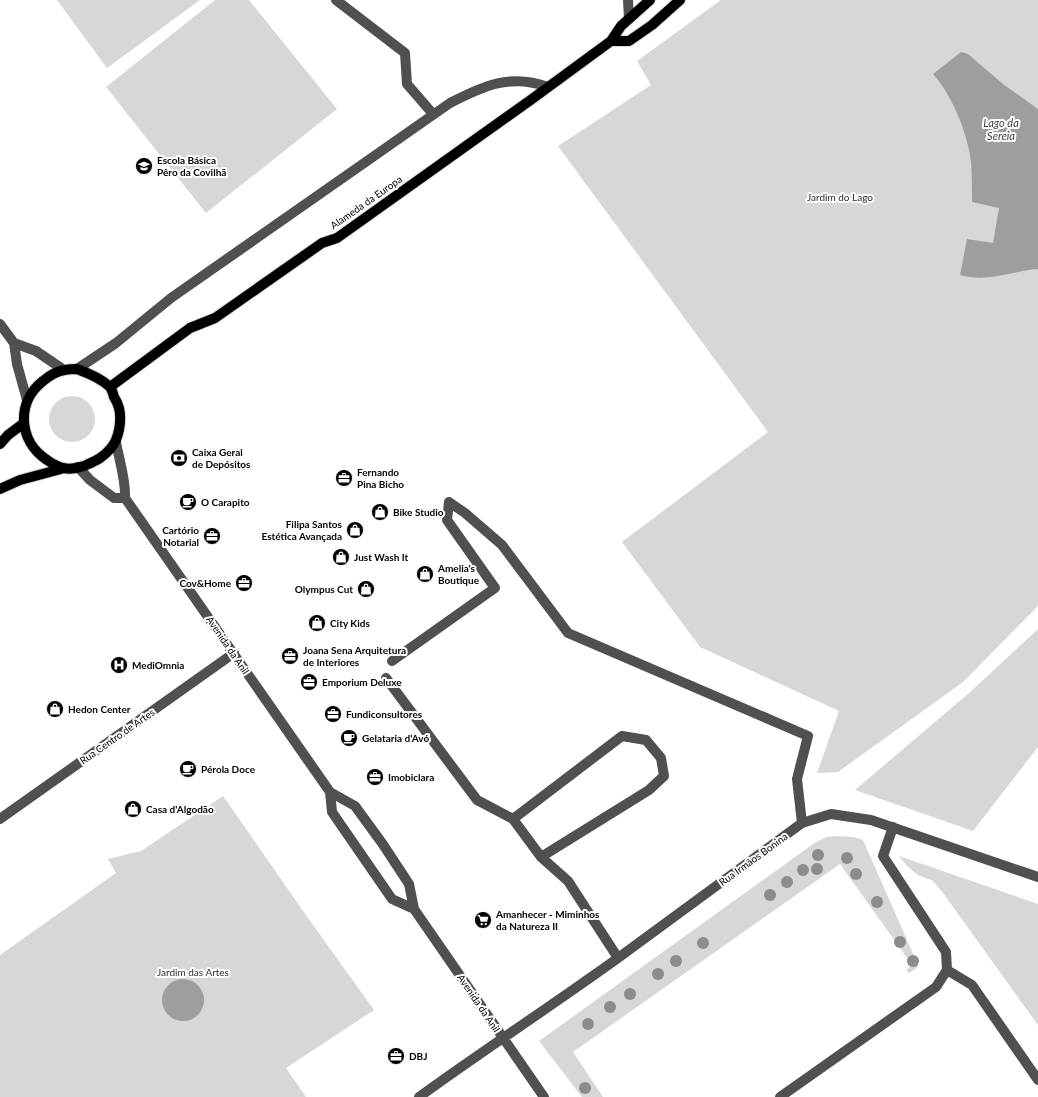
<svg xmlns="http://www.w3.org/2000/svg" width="1038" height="1097" font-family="Lato,sans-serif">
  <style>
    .green { fill: #d7d7d7 }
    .water { fill: #9e9e9e }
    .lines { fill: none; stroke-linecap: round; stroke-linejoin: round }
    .major-casing { stroke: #dbdbdb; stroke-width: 12 }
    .minor { stroke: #505050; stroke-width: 10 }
    .major { stroke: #000; stroke-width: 10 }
    .tree { fill: #8c8c8c }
    .labels { text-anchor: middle; stroke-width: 4; stroke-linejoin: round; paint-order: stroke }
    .poi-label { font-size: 10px; font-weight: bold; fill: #000; stroke: #fff; text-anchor: start }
    .park-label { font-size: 10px; fill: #2e2e2e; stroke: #fff }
    .street-label { font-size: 10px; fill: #000; stroke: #fff }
    .water-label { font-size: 11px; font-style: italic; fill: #3f3f3f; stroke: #fff }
  </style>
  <rect width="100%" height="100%" fill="#fff"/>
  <!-- green -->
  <path class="green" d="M57 0H200L107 68Z
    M215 0H249L337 109 206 213 106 87Z
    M721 0H1038V606L963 682 838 772 817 773 839 711 700 647 622 542 768 432 558 146 651 85 637 61Z
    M49 419a23 23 0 1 1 46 0a23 23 0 1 1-46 0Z
    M1038 629V747L973 831 855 790 969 693Z
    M223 796 308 918 374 1010 286 1068 306 1097H0V955L116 873 108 859 141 851Z
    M837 836 854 837 863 840 918 965 917 968 909 973 906 970 912 965 840 864 573 1052 603 1097H582L539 1041 813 844 826 837Z
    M899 856 1038 904V1025L943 893 933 881 918 875 907 866Z"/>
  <!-- water -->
  <path class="water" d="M961 52 968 54 1003 84 1038 109V269C1012 271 986 283 960 275L967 239 993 243 999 208 972 202C972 189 972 175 971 162 968 134 952 95 933 74Z
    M162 1000a21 21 0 1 1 42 0a21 21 0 1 1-42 0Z"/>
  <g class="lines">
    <!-- major casing -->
    <g class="major-casing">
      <path id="major" d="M611 41H629L652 25 680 0
        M77 369C88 373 100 378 109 386 112 389 113 393 114 397 116 400 118 404 119 408 122 420 119 439 111 448 103 458 95 461 84 466 68 471 60 469 47 460 18 441 16 402 43 381 49 376 57 371 65 370 69 369 73 369 77 369Z
        M110 387 190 328 215 318 322 243 337 238 532 99 611 41 621 26 650 0
        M0 444 8 435 24 423
        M0 489 20 480 61 469"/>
    </g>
    <!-- minor -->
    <path class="minor" d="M336 0 405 53 407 84 433 114
      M628 0 629 19
      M0 324 14 343 17 364 27 400
      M14 343 36 351 64 370
      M77 369 116 343 171 298 450 103C483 86 511 73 548 87
      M116 442C119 460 126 480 125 498L330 792 355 806 382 843 409 884 414 909 544 1097
      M78 467 90 480 114 498H125
      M449 502 465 513 502 545 568 633 808 736 797 779 802 823
      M392 661 495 588 447 520 449 502
      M386 678 477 800 513 819
      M330 792 332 812 392 899 414 909
      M0 819 234 653
      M541 857 649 790 664 776 661 758 646 740 622 736 513 819 541 857 568 881 618 958
      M947 970 972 985 1038 1080
      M419 1097C485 1049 553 1005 618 958 680 913 741 868 802 823L831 814 871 820 1038 877
      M780 1097 936 987 947 970 946 952 883 856 893 827"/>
    <!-- major -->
    <use href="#major" class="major"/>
  </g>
  <!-- trees -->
  <g class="tree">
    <circle cx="818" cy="855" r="6"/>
    <circle cx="847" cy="858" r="6"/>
    <circle cx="817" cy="869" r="6"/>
    <circle cx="803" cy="870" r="6"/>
    <circle cx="856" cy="874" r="6"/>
    <circle cx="787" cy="882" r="6"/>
    <circle cx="770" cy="895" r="6"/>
    <circle cx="877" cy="902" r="6"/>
    <circle cx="900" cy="942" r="6"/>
    <circle cx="703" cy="943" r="6"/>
    <circle cx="676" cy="961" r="6"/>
    <circle cx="913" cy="961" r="6"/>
    <circle cx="658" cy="974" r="6"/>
    <circle cx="630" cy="994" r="6"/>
    <circle cx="610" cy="1007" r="6"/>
    <circle cx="588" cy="1024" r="6"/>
    <circle cx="585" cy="1088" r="6"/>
  </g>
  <!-- icons -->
  <defs>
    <g id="school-disc" transform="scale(0.9)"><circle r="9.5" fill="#000" stroke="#fff"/><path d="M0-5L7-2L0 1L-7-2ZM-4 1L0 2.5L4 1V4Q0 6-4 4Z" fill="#fff"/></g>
    <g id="bank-disc" transform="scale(0.9)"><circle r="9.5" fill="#000" stroke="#fff"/><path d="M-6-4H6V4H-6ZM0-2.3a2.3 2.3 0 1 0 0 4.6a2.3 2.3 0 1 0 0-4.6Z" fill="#fff"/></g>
    <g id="office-disc" transform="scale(0.9)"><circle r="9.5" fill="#000" stroke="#fff"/><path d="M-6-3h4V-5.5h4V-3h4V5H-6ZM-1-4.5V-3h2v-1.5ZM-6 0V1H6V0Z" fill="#fff"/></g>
    <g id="cafe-disc" transform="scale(0.9)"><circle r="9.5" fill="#000" stroke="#fff"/><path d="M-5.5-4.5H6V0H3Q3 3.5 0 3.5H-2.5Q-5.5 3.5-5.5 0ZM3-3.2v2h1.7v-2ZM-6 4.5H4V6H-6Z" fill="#fff"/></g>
    <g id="shop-disc" transform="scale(0.9)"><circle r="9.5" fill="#000" stroke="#fff"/><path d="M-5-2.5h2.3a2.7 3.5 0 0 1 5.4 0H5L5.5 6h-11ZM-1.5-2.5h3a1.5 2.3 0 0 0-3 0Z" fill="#fff"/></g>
    <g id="hospital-disc" transform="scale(0.9)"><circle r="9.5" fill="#000" stroke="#fff"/><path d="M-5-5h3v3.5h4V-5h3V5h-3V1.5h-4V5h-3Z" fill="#fff"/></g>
    <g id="supermarket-disc" transform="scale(0.9)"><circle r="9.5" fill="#000" stroke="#fff"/><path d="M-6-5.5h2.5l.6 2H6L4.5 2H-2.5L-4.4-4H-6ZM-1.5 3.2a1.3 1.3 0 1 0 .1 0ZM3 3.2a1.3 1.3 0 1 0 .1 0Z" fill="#fff"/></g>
  </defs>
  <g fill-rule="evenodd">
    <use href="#school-disc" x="144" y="166"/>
    <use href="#bank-disc" x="179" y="458"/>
    <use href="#office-disc" x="344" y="478"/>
    <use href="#cafe-disc" x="188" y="502"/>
    <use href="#shop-disc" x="380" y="512"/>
    <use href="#shop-disc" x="355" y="530"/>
    <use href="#office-disc" x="212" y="536"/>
    <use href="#shop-disc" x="341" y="557"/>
    <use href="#shop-disc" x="425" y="574"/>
    <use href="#office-disc" x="244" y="583"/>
    <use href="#shop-disc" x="366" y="589"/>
    <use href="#shop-disc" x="317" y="623"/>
    <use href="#office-disc" x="290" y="656"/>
    <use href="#hospital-disc" x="119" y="665"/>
    <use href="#office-disc" x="309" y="682"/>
    <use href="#shop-disc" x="55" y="709"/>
    <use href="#office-disc" x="333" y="714"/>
    <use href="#cafe-disc" x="349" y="738"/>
    <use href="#cafe-disc" x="188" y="769"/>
    <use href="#office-disc" x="375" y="777"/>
    <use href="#shop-disc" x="133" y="809"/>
    <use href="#supermarket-disc" x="483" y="920"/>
    <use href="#office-disc" x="396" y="1056"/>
  </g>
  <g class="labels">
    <!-- poi labels -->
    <g class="poi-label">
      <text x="157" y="164">Escola Básica<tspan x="157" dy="12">Pêro da Covilhã</tspan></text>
      <text x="192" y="456">Caixa Geral<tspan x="192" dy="12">de Depósitos</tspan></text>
      <text x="357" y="476">Fernando<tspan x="357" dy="12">Pina Bicho</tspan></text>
      <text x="201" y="506">O Carapito</text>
      <text x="393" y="516">Bike Studio</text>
      <text x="342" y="528" text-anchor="end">Filipa Santos<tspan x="342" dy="12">Estética Avançada</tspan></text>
      <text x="199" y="534" text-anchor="end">Cartório<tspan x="199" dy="12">Notarial</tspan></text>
      <text x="354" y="561">Just Wash It</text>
      <text x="438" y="572">Amelia's<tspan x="438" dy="12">Boutique</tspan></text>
      <text x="231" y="587" text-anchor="end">Cov&amp;Home</text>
      <text x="353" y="593" text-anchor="end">Olympus Cut</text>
      <text x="330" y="627">City Kids</text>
      <text x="303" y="654">Joana Sena Arquitetura<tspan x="303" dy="12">de Interiores</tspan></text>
      <text x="132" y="669">MediOmnia</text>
      <text x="322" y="686">Emporium Deluxe</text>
      <text x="68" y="713">Hedon Center</text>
      <text x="346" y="718">Fundiconsultores</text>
      <text x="362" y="742">Gelataria d'Avó</text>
      <text x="201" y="773">Pérola Doce</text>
      <text x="388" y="781">Imobiclara</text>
      <text x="146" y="813">Casa d'Algodão</text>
      <text x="496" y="918">Amanhecer - Miminhos<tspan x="496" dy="12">da Natureza II</tspan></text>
      <text x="409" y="1060">DBJ</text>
    </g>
    <!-- park labels -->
    <g class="park-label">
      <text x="840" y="201">Jardim do Lago</text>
      <text x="193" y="976">Jardim das Artes</text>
    </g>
    <!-- street labels -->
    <g class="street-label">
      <text transform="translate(366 202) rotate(-35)" y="4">Alameda da Europa</text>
      <text transform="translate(228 645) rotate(56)" y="4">Avenida da Anil</text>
      <text transform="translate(117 736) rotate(-35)" y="4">Rua Centro de Artes</text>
      <text transform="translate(753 859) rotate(-36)" y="4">Rua Irmãos Bonina</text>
      <text transform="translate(479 1003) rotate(56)" y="4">Avenida da Anil</text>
    </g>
    <!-- water labels -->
    <g class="water-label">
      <text x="1001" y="127">Lago da<tspan x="1001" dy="13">Sereia</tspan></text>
    </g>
  </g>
</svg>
